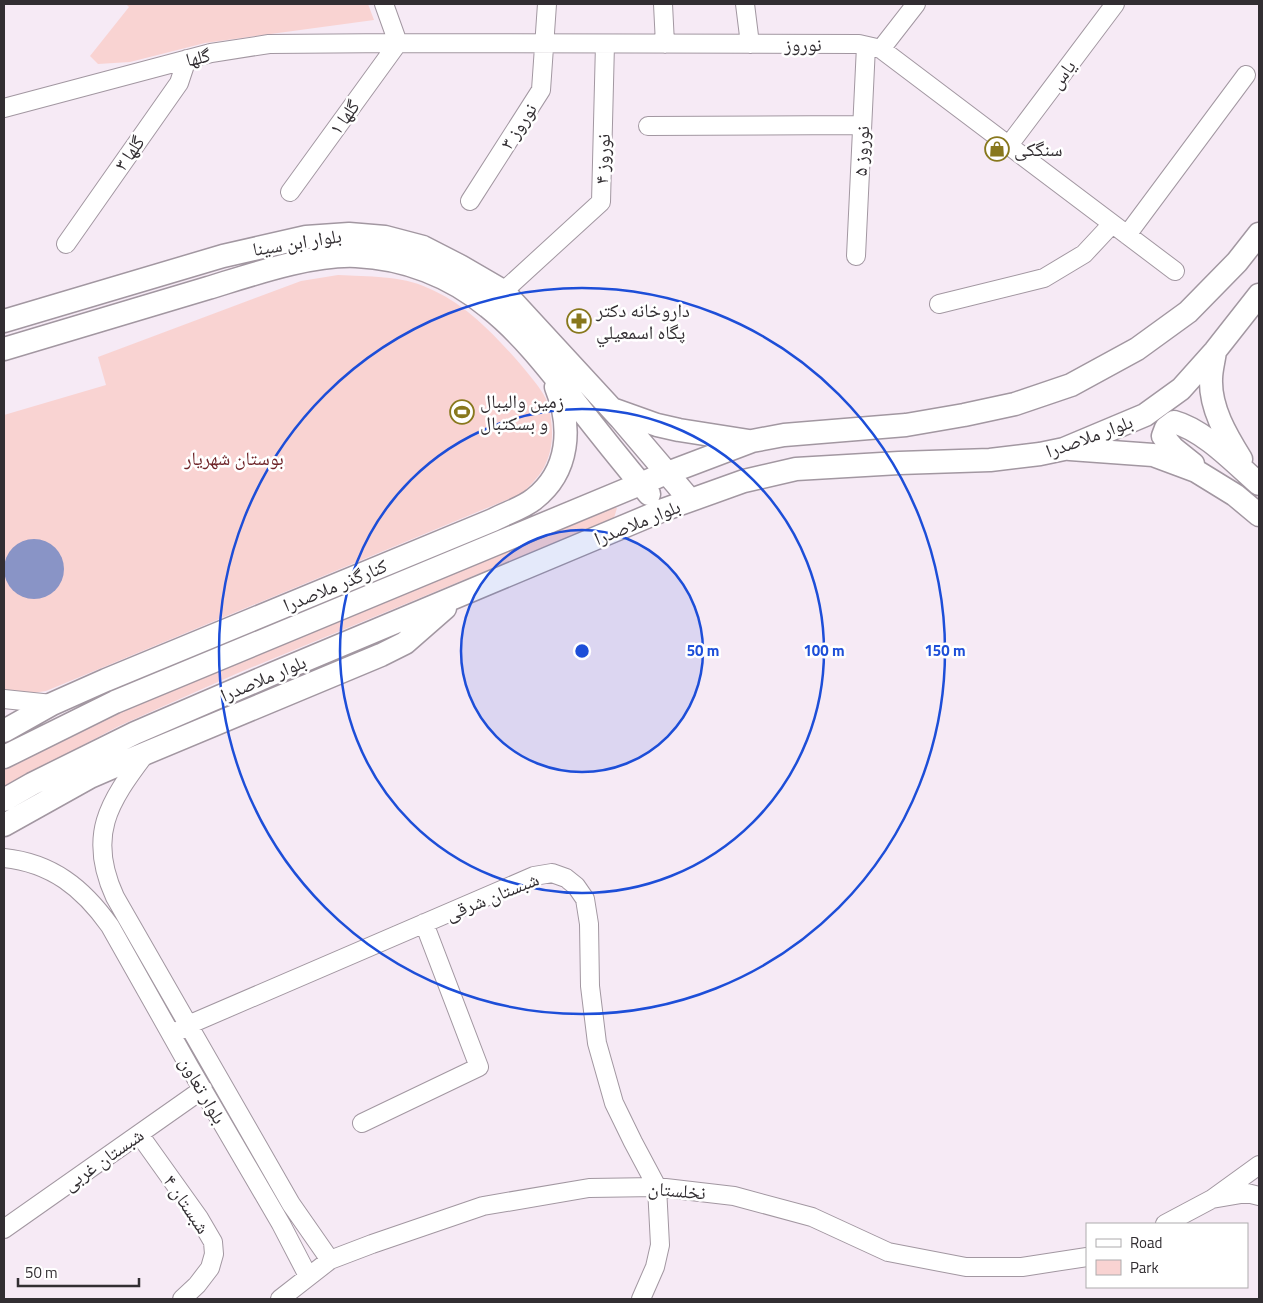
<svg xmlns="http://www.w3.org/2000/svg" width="1263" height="1303" font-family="'Titillium Web','Noto Naskh Arabic',sans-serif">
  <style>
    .green { fill: #f9d3d2 }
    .water { fill: #8994c6 }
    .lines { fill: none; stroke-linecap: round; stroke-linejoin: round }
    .minor-casing { stroke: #a297a1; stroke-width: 20 }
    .major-casing { stroke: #a297a1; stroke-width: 25 }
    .minor { stroke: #fff; stroke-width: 18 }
    .major { stroke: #fff; stroke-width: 22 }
    .ring { fill: none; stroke: #1d4ed8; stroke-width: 2.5 }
    .labels { text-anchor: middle; stroke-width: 5; stroke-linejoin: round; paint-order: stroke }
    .street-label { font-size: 19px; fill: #322e32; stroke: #fff }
    .poi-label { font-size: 19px; fill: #322e32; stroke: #fff; text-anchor: start }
    .park-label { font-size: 19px; fill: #6f2529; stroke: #fff }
    .centre { fill: #1d4ed8; stroke: #fff; stroke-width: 2.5 }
    .ring-label { font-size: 15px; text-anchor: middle; font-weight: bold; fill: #1d4ed8; stroke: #fff; stroke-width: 5; stroke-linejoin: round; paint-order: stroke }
  </style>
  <rect width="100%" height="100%" fill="#f6eaf5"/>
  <!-- green -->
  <path class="green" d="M126 4H368L374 20 205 43 130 62 98 64 90 56 129 7Z
    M338 275C368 277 401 275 428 288 466 304 495 335 521 365 529 375 540 387 546 399 553 418 555 444 546 463 542 474 531 484 523 493L46 691 26 694 4 693V415L106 385 98 357 301 281Z
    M607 504 617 508 614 518 238 673 119 726 4 787V770L152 696Z"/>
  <!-- water -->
  <path class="water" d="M4 569a30 30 0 1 1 60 0a30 30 0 1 1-60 0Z"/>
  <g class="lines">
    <!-- minor casing -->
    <g class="minor-casing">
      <path id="minor" d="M384 4 398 43 859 44 881 49 1175 271
        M663 4 665 44
        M745 4 750 44
        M881 49 916 4
        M4 108 211 53 269 44 398 43
        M648 126 862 125
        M1009 145 1115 4
        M290 192 398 43
        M470 201 541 90 547 4
        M1127 235 1246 75
        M66 244 179 83 187 59
        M856 256 866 46
        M495 299 601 202 605 44
        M939 304 1044 278 1084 254 1112 224
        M4 699 52 704
        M146 753C108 803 87 836 115 897L291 1204 330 1260
        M4 858C52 863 83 888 110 926L190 1068 281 1224 308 1276
        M172 1035 188 1025 534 876 552 873 566 878 576 886 585 899 589 924 590 986 597 1043 614 1103 633 1142 657 1187 660 1245 655 1267 641 1299
        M362 1123 479 1067 424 923
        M139 1134 199 1218 213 1242 214 1254 210 1268 197 1285 182 1299
        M1259 1165 1212 1199 1247 1193 1259 1196
        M1165 1224 1212 1199
        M4 1229 203 1089
        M280 1299 330 1260 372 1244 483 1206 589 1188 657 1187 734 1196 812 1217 888 1252 966 1267H1022L1087 1257"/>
    </g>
    <!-- major casing -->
    <g class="major-casing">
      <path id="major" d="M4 321 223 256 306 237 349 234 385 237 423 247 460 266 503 291 621 419 690 500
        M4 349C72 328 140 308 208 288 251 275 311 254 356 256 404 258 451 276 488 307 522 334 548 368 575 402 599 433 624 464 649 494
        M1215 351C1214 360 1211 370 1211 379 1210 408 1226 435 1241 459
        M615 410 657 425 679 430 749 441
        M1070 449 1153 455 1196 471 1235 495 1259 515
        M1193 464 1173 448 1163 436 1166 428 1174 422C1204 430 1235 463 1259 484
        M4 731 52 704 106 680 493 520C506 513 523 508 534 499 570 471 572 426 556 387
        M4 757 115 702 657 477 752 441 784 435 906 425 964 415 1015 404 1071 385 1137 349 1188 312 1237 262 1259 234
        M4 800 32 784 135 733 272 674 663 510 744 481 796 469 899 463 990 460 1040 454 1064 449 1145 415 1181 389 1215 351 1259 295
        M4 825 90 777 127 761 381 655 405 643 445 608"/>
    </g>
    <!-- minor -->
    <use href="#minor" class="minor"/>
    <!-- major -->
    <use href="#major" class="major"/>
  </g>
  <!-- distance rings -->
  <circle cx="582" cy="651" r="121" fill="#1d4ed8" fill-opacity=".12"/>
  <g class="ring">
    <circle cx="582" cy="651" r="121"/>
    <circle cx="582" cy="651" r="242"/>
    <circle cx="582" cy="651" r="363"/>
  </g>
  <!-- icons -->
  <defs>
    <g id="shop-ring" transform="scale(1.25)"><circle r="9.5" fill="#fff" stroke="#88781d" stroke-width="1.5"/><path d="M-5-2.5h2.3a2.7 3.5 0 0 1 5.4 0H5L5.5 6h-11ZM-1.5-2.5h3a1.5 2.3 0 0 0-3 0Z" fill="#88781d"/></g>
    <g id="pharmacy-ring" transform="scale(1.25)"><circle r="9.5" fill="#fff" stroke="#88781d" stroke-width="1.5"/><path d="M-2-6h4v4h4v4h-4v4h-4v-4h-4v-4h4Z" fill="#88781d"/></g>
    <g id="stadium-ring" transform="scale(1.25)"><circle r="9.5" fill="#fff" stroke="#88781d" stroke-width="1.5"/><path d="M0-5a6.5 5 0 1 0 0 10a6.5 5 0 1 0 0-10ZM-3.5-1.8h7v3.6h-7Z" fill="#88781d"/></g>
  </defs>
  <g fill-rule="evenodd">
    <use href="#shop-ring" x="997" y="149"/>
    <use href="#pharmacy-ring" x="579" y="321"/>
    <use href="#stadium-ring" x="462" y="412"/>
  </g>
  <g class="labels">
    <!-- street labels -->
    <g class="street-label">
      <text x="803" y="51">نوروز</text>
      <text transform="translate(198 57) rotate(-13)" y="7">گلها</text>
      <text transform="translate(1062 74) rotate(-53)" y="7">یاس</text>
      <text transform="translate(344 117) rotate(-54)" y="7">گلها ۱</text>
      <text transform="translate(518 126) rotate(-57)" y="7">نوروز ۳</text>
      <text transform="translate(861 151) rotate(-87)" y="7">نوروز ۵</text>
      <text transform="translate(129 153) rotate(-55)" y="7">گلها ۳</text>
      <text transform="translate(602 159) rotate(-88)" y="7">نوروز ۴</text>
      <text transform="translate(297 242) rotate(-9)" y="7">بلوار ابن سینا</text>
      <text transform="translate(1089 436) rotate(-20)" y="7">بلوار ملاصدرا</text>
      <text transform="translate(637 522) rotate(-22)" y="7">بلوار ملاصدرا</text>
      <text transform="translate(335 585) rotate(-22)" y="7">کنارگذر ملاصدرا</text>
      <text transform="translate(263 678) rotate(-23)" y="7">بلوار ملاصدرا</text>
      <text transform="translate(492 896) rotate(-22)" y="7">شبستان شرقی</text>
      <text transform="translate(203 1090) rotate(60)" y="7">بلوار تعاون</text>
      <text transform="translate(103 1159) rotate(-35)" y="7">شبستان غربی</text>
      <text transform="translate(677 1190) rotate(5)" y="7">نخلستان</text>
      <text transform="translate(187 1204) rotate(56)" y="7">شبستان ۴</text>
    </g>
    <!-- poi labels -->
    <g class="poi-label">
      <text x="1014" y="156">سنگکی</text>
      <text x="596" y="317">داروخانه دكتر<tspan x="596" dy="22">پگاه اسمعيلي</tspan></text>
      <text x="480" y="408">زمین والیبال<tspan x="480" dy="22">و بسکتبال</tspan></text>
    </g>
    <!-- park labels -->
    <g class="park-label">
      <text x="234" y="465">بوستان شهریار</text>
    </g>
  </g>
  <circle cx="582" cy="651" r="8" class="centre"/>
  <g class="ring-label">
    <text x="703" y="656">50 m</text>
    <text x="824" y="656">100 m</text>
    <text x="945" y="656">150 m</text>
  </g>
  <!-- border -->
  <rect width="1263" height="1303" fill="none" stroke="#322e32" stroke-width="10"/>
  <!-- legend -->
  <rect x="1086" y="1223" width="162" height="65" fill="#ffffff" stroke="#adabad"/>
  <rect x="1096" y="1239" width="25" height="8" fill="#ffffff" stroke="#adabad"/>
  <text x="1130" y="1248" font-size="15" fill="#322e32">Road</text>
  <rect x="1096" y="1260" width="25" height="15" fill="#f9d3d2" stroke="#adabad"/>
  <text x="1130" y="1273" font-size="15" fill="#322e32">Park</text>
  <!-- scale -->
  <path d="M18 1278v8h121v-8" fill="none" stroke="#322e32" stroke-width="2.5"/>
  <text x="25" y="1278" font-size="15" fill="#322e32" stroke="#ffffff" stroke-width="4" paint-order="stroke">50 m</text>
</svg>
